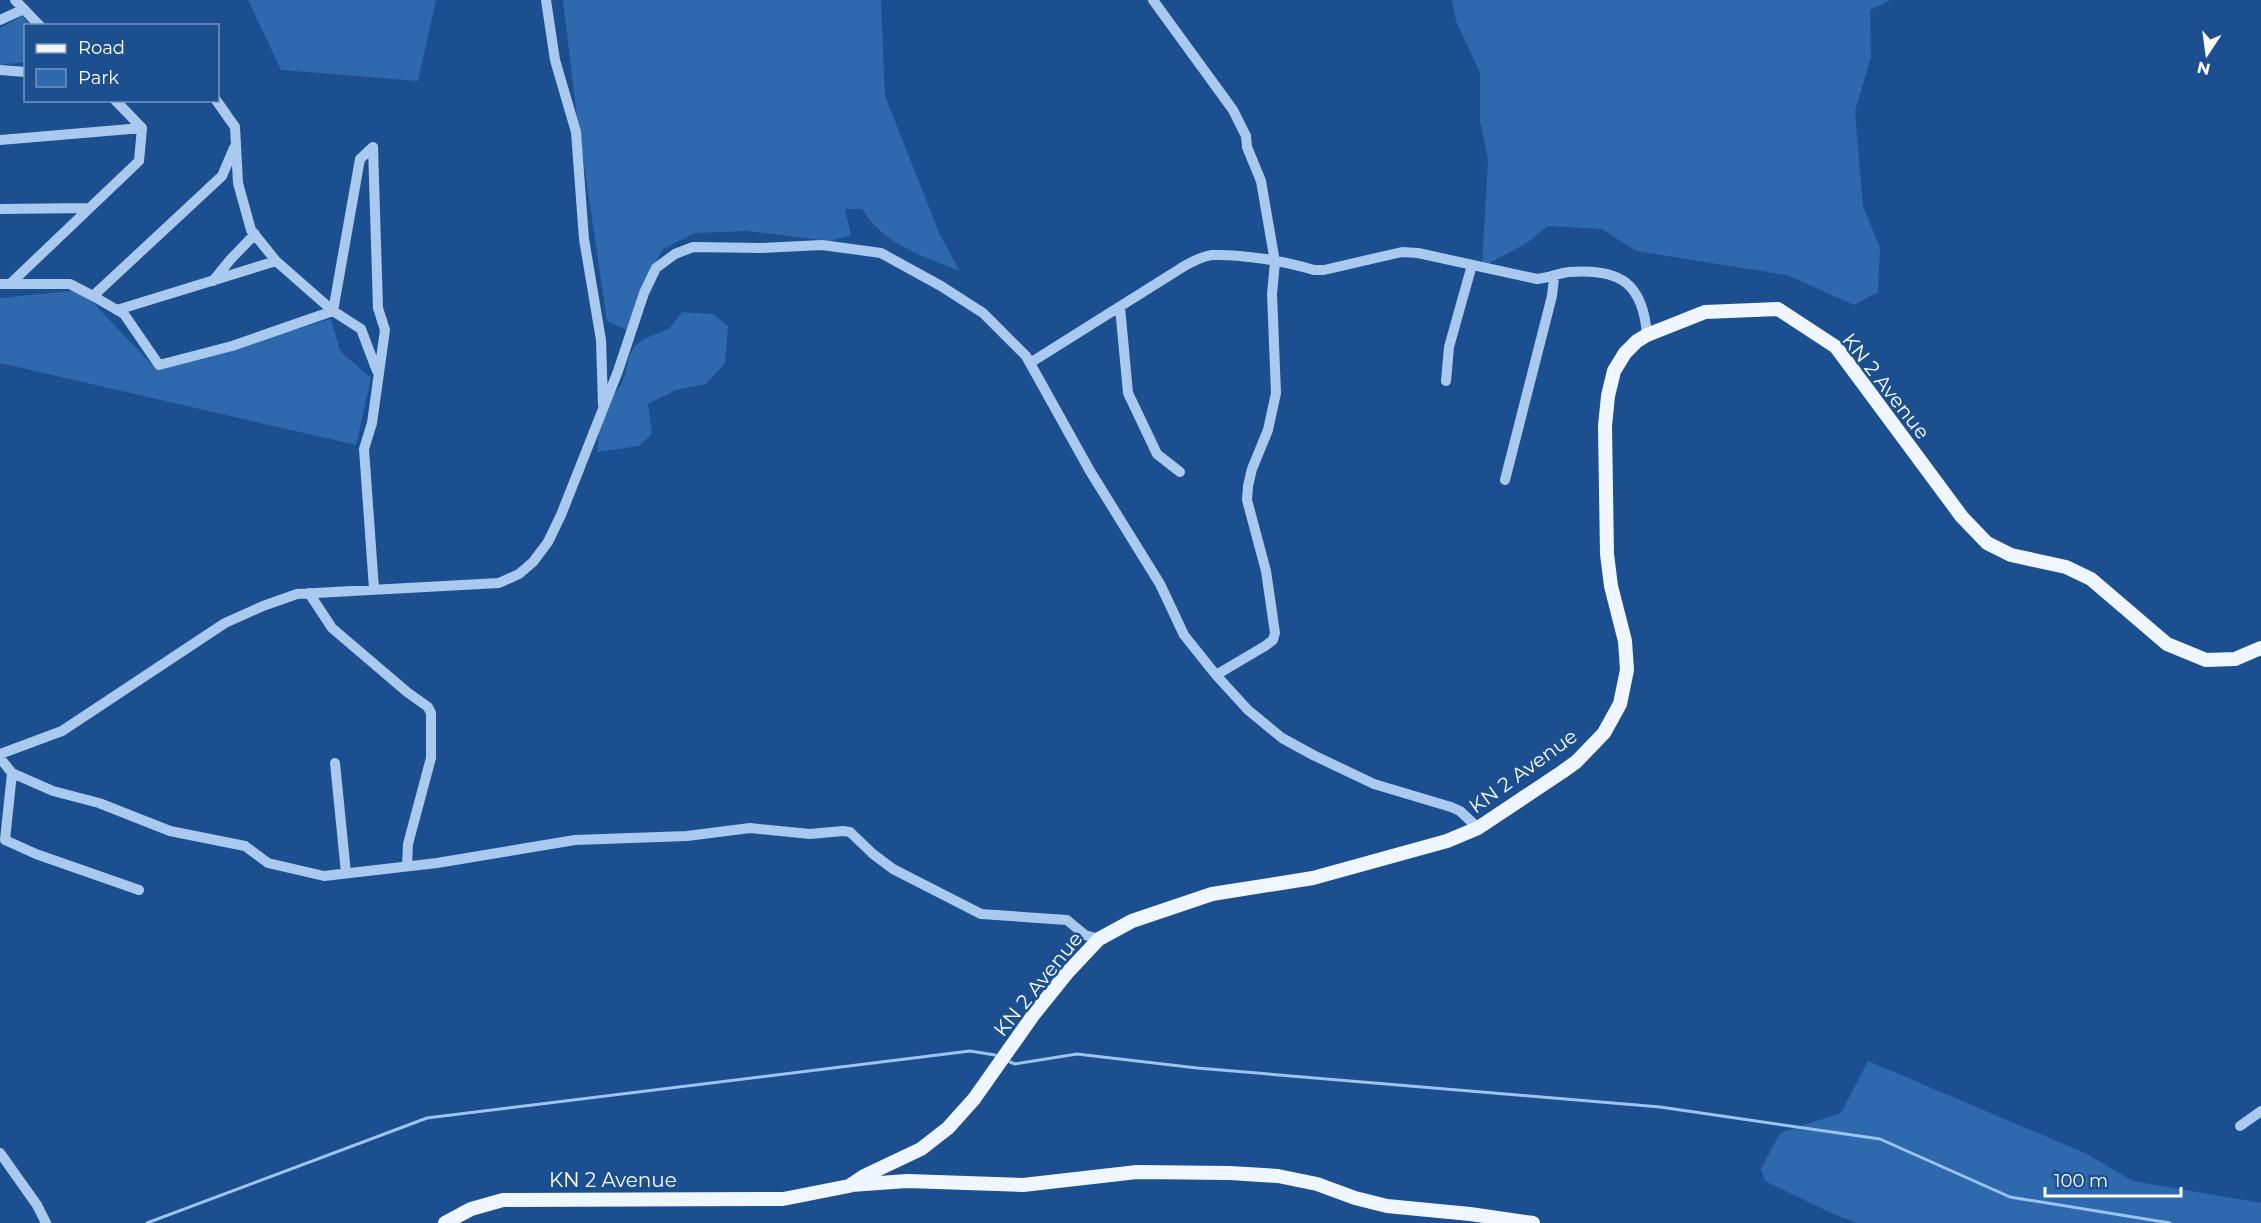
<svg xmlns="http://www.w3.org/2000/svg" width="2261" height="1223" font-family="Montserrat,sans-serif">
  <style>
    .green { fill: #2e69ad }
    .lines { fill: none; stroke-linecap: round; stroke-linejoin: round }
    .stream { stroke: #9cc4f0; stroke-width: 3 }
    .minor { stroke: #a9c9ee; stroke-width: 10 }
    .major { stroke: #f0f6ff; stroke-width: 14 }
    .labels { text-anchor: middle; stroke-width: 5; stroke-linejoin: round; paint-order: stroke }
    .street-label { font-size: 20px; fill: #fff; stroke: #1b4f8f }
  </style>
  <rect width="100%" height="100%" fill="#1b4f8f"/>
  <!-- green -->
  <path class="green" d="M248 0H436L418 81 281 70Z
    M563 0H881L885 96 940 235 960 271C924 257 883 244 862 209H845L851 235 831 241 747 231 695 233 663 249 639 292 627 330 607 321 576 109Z
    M1452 0H1890L1870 10 1871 57 1855 111 1863 206 1880 248 1878 292 1854 305 1787 275 1636 251 1602 229 1548 226 1527 243 1482 267 1488 159 1480 121V73L1456 21Z
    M22 16 31 25 26 26 25 62 0 65V28Z
    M81 290 157 370 331 319 340 351 371 378 356 445 0 363V298Z
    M682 312 713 314 728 326 725 363 706 384 676 390 648 404 652 434 639 446 597 452 600 426 612 397 621 385 626 372 629 357 635 346 644 339 669 329Z
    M1868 1061 2085 1153 2133 1181 2261 1203V1223H1857L1831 1213 1765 1181 1761 1169 1780 1133 1841 1113Z"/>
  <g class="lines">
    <!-- stream -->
    <path class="stream" d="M1010 1062 1015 1064 1077 1054 1197 1068 1660 1107 1880 1139 2010 1197 2170 1223
      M147 1223 427 1118 970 1051 995 1055"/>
    <!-- minor -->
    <path class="minor" d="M15 0 40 26
      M546 0 555 60 576 132 584 239 601 340 603 404
      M1153 0 1233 110 1246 136 1247 147 1261 181 1275 262 1272 294 1276 393 1268 430 1252 469 1248 486 1247 500 1266 571 1275 633 1273 640 1265 646 1216 675
      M0 20 24 9
      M0 70 26 72
      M216 100 235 127 238 183 251 230 276 261 333 311 361 329 377 371
      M0 140 142 128
      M0 209 89 208
      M213 281 230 260 255 234
      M11 283 139 161 142 128 115 100
      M0 284H70L93 296 124 314 159 365 232 346 333 311 360 159 373 147 378 308 385 330 372 423 364 449 374 589
      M93 296 222 176 234 148
      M1120 307 1128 393 1157 454 1180 472
      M117 310 276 261
      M1030 363 1186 265C1194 261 1202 256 1212 255 1242 254 1285 261 1314 270H1324L1402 252 1418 253 1537 279C1548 278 1560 273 1569 272 1620 268 1643 283 1647 335
      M1446 381 1449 347 1472 265
      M1505 480 1552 296 1554 278
      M309 593 332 628 407 692 428 707 431 713V758L408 844 407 866
      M0 754 62 731 225 623 263 606 297 594 499 583 519 574 533 562 548 542 561 515 618 371 644 293 656 268 675 254 693 247 761 248 822 245 881 253 941 286 983 313 1026 356 1090 471 1160 584 1184 635 1216 675 1248 710 1282 738 1313 755 1374 784 1451 807 1460 811 1478 828
      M0 758 12 773 53 791 99 803 170 831 245 846 268 863 324 876 437 863 575 840 687 836 750 828 810 834 843 831 850 832 873 854 893 869 981 914 1067 920 1085 935 1099 939
      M335 763 346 873
      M12 773 5 840 36 854 139 890
      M2240 1126 2261 1111
      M0 1153 37 1205 46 1223"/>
    <!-- major -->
    <path class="major" d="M851 1185 907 1181 1023 1185 1137 1172 1230 1173 1278 1176 1317 1184 1355 1198 1387 1206 1470 1214 1533 1223
      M445 1223 471 1209 503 1200 783 1199 849 1186 864 1176 921 1149 948 1128 974 1099 1034 1014 1067 973 1099 939 1132 921 1212 894 1313 878 1447 841 1478 828 1562 772 1576 762 1604 733 1620 704 1627 670 1625 641 1611 586 1607 554 1605 426 1608 396 1614 371 1625 353 1637 341 1647 335 1705 312 1778 309 1836 347 1962 517 1987 543 2011 555 2066 567 2091 579 2167 644 2206 660 2235 659 2261 648"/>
  </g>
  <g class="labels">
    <!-- street labels -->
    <g class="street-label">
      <text transform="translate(1886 386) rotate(52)" y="7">KN 2 Avenue</text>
      <text transform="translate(1523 771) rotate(-36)" y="7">KN 2 Avenue</text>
      <text transform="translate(1038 984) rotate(-51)" y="7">KN 2 Avenue</text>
      <text x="613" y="1187">KN 2 Avenue</text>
    </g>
  </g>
  <!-- legend -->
  <rect x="24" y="24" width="195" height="78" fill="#1b4f8f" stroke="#7695bc" stroke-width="1.5"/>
  <rect x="36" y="44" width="30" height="9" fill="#f0f6ff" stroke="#7695bc" stroke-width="1.5"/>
  <text x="78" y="54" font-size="18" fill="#ffffff">Road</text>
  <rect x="36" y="69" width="30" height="18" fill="#2e69ad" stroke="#7695bc" stroke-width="1.5"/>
  <text x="78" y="84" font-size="18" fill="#ffffff">Park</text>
  <!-- north arrow -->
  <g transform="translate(2207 54) rotate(193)" stroke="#1b4f8f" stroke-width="4.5" paint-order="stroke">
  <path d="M0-4.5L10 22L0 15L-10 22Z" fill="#ffffff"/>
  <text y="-9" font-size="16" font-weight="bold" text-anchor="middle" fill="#ffffff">N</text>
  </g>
  <!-- scale -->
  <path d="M2045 1187v9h136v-9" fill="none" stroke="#ffffff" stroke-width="3"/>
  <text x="2054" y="1187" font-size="18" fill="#ffffff" stroke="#1b4f8f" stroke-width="4.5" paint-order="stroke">100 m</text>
</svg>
